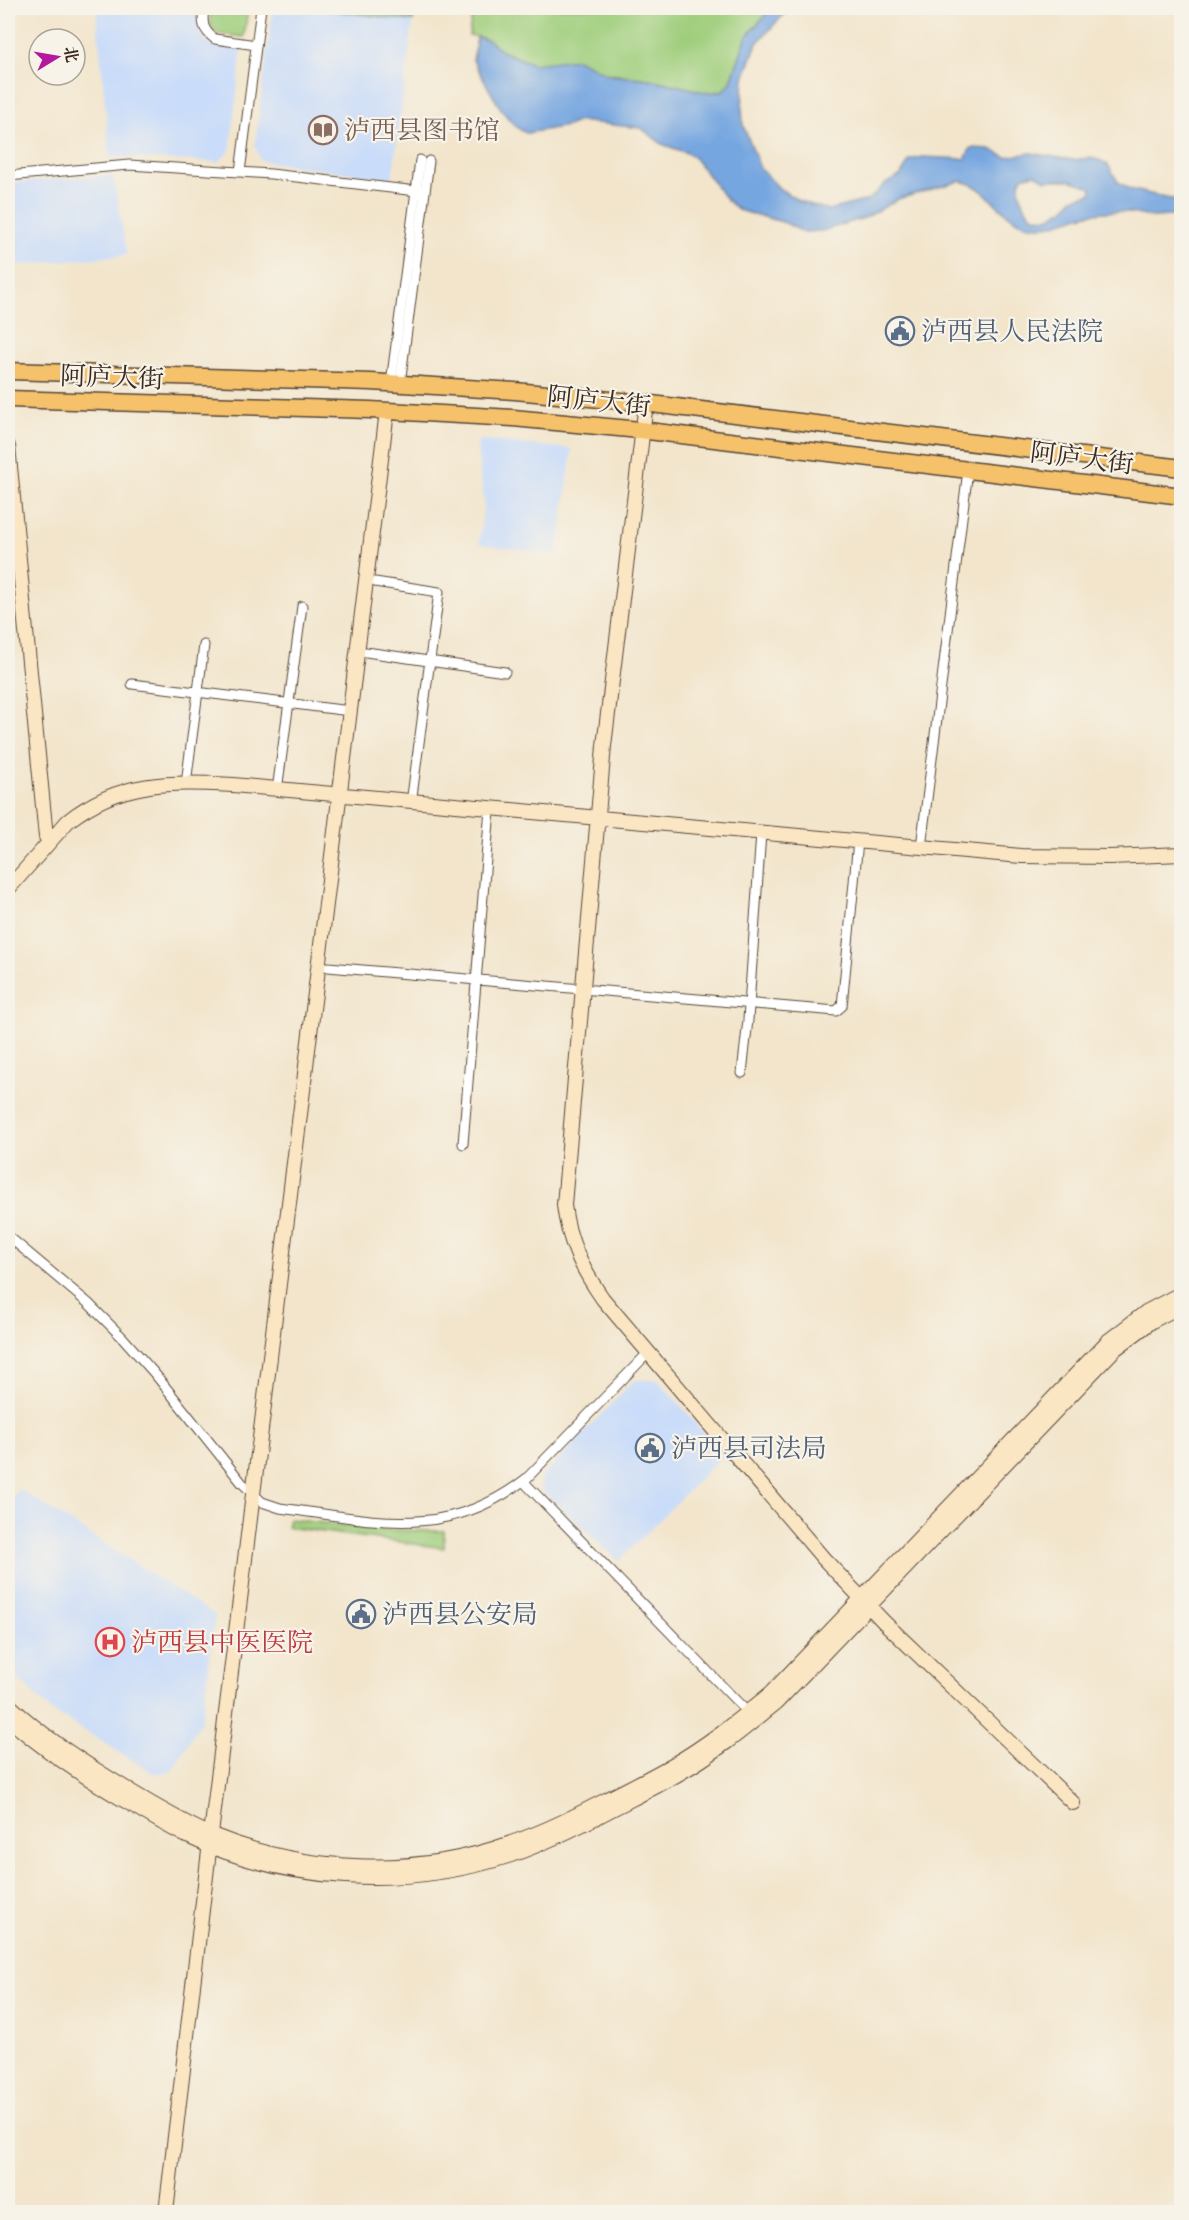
<svg xmlns="http://www.w3.org/2000/svg" width="1189" height="2220" font-family="Cardo,'Noto Serif SC',serif">
  <style>
    .built { fill: #c9dcf9 }
    .green { fill: #9fce7c; stroke: #6d7c4d; stroke-width: 1.5 }
    .water { fill: #76a6e0; stroke: #58687f; stroke-width: 1.5; fill-rule: evenodd }
    .lines { fill: none; stroke-linecap: round; stroke-linejoin: round }
    .street-casing { stroke: #564638; stroke-width: 11 }
    .secondary-casing { stroke: #564638; stroke-width: 16 }
    .highway-casing { stroke: #564638; stroke-width: 19 }
    .street { stroke: #fff; stroke-width: 9 }
    .secondary { stroke: #fbe6c4; stroke-width: 14 }
    .highway { stroke: #f5c16b; stroke-width: 16 }
    .labels { text-anchor: middle; stroke-width: 4.5; stroke-linejoin: round; paint-order: stroke }
    .education-label { font-size: 26px; fill: #785e54; stroke: #f7f3e8; text-anchor: start }
    .service-label { font-size: 26px; fill: #4e5e75; stroke: #f7f3e8; text-anchor: start }
    .street-label { font-size: 26px; fill: #3b2a1e; stroke: #f7f3e8 }
    .health-label { font-size: 26px; fill: #be3a42; stroke: #f7f3e8; text-anchor: start }
  </style>
  <rect width="100%" height="100%" fill="#f7f3e8"/>
  <filter id="ink" filterUnits="userSpaceOnUse"><feTurbulence type="fractalNoise" baseFrequency=".0167" numOctaves="2"/><feDisplacementMap in="SourceGraphic" scale="12" xChannelSelector="R" yChannelSelector="G"/><feConvolveMatrix kernelMatrix="1 2 1 2 8 2 1 2 1" color-interpolation-filters="sRGB"/></filter>
  <filter id="wash" filterUnits="userSpaceOnUse"><feTurbulence type="fractalNoise" baseFrequency=".008" numOctaves="4" result="noise"/><feDisplacementMap in="SourceGraphic" scale="24" xChannelSelector="R" yChannelSelector="G"/><feGaussianBlur stdDeviation="1.35" result="paint"/><feColorMatrix in="noise" values="0 0 0 0 0 0 0 0 0 0 0 0 0 0 0 0 0 1.4 0 .05"/><feComposite in="paint" operator="in"/></filter>
  <g filter="url(#wash)">
    <rect width="100%" height="100%" fill="#f2e5cc"/>
    <!-- built -->
    <path class="built" d="M96 8H169L195 11 200 33 207 42 211 45 242 49 230 150 219 162 110 157Z
      M273 8H314L413 21 392 179 261 161 255 146Z
      M113 175 127 255 8 266V183Z
      M478 440 572 449 558 555 479 544 484 502 477 450Z
      M634 1380H658L723 1455 619 1561 541 1490 542 1477Z
      M19 1489 215 1615 202 1719 172 1771 155 1774 50 1710 8 1669V1504Z"/>
    <!-- green -->
    <path class="green" d="M211 8H248L244 37C217 33 207 39 211 8Z
      M314 8H414L413 21Z
      M473 8H770L765 16 747 36 730 84 722 91 709 93 649 79 533 64 501 51 483 38 469 35Z
      M289 1519 384 1530 444 1531V1548L287 1527Z"/>
    <!-- water -->
    <path class="water" d="M770 8H790L757 43 744 78 742 108 743 125 760 168 780 189 799 201 828 210 869 200 885 184 900 176 910 160 922 157 965 159 971 148 990 149 1006 157 1031 153 1073 160 1089 158 1099 160 1108 165 1118 182 1130 189 1170 199 1181 198V213C1172 215 1164 217 1154 217 1145 217 1136 214 1127 212 1117 211 1105 212 1095 213 1066 216 1050 234 1020 222 997 212 985 184 960 181L898 199 867 217 822 231 803 232 786 223 738 210 726 199 694 157 687 153 662 144 641 128 579 121 567 126 527 133C505 126 485 80 473 60L477 37 488 40 501 51 533 64 577 59 609 75 649 79 709 93 722 91 730 84 747 36 765 16ZM1035 174 1046 180H1069L1091 187 1092 193 1073 198 1065 208 1049 218 1033 217C1025 210 1016 190 1020 180L1025 176Z"/>
  </g>
  <g filter="url(#ink)">
    <g class="lines">
      <!-- street casing -->
      <g class="street-casing">
        <path id="street" d="M204 8C202 22 202 30 215 39L256 45
          M240 172 261 8
          M8 176 129 165 271 174 425 192
          M391 383 420 160
          M400 384 429 161
          M375 582 439 592 412 796
          M366 652 505 672
          M132 684 350 711
          M187 776 204 645
          M278 783 302 606
          M921 847 968 470
          M328 967 836 1011 842 1006 858 841
          M742 1073 748 1020 761 833
          M463 1144 490 809
          M8 1236 88 1303 123 1338 155 1374 242 1483 262 1502 280 1508C374 1520 446 1542 527 1478L648 1353
          M523 1481 751 1716"/>
      </g>
      <!-- secondary casing -->
      <g class="secondary-casing">
        <path id="secondary" d="M646 403 604 746 564 1205C568 1241 582 1269 603 1299L823 1558 884 1622 1073 1803
          M8 446 46 837
          M8 889 68 821C120 780 170 782 233 785L1021 856 1110 857 1182 854
          M8 1704C43 1737 84 1763 125 1788 153 1805 180 1821 209 1834 304 1873 414 1878 511 1843 544 1832 575 1816 606 1800 629 1788 652 1777 674 1764 709 1744 739 1719 770 1694L1108 1341 1146 1312 1182 1293
          M8 1718C42 1749 82 1775 122 1799 143 1811 163 1824 185 1835 286 1883 405 1890 511 1855 546 1843 578 1827 610 1810 633 1798 656 1787 678 1774 714 1754 745 1728 777 1702L1115 1349 1152 1321 1182 1305
          M166 2212 211 1834 387 411"/>
      </g>
      <!-- highway casing -->
      <g class="highway-casing">
        <path id="highway" d="M8 371 371 382 515 391 643 403 1182 468
          M8 399 370 410 513 418 640 430 1182 496"/>
      </g>
      <!-- street -->
      <use href="#street" class="street"/>
      <!-- secondary -->
      <use href="#secondary" class="secondary"/>
      <!-- highway -->
      <use href="#highway" class="highway"/>
    </g>
  </g>
  <!-- icons -->
  <defs>
    <g id="library-ring" transform="scale(1.5)"><circle r="9.5" fill="#f7f3e8" stroke="#8d6e63" stroke-width="1.5"/><path d="M-6-4Q-3-5.5-.7-3.5V5Q-3 3-6 4ZM6-4Q3-5.5 .7-3.5V5Q3 3 6 4Z" fill="#8d6e63"/></g>
    <g id="civic-ring" transform="scale(1.5)"><circle r="9.5" fill="#f7f3e8" stroke="#5c6f8a" stroke-width="1.5"/><path d="M-.6-6.5H3V-4.5H.6V-3L4-1V1h2V6H-6V1h2V-1L-.6-3ZM-1.2 2.5V6h2.4V2.5Z" fill="#5c6f8a"/></g>
    <g id="hospital-ring" transform="scale(1.5)"><circle r="9.5" fill="#f7f3e8" stroke="#e0444e" stroke-width="1.5"/><path d="M-5-5h3v3.5h4V-5h3V5h-3V1.5h-4V5h-3Z" fill="#e0444e"/></g>
  </defs>
  <g fill-rule="evenodd">
    <use href="#library-ring" x="323" y="130"/>
    <use href="#civic-ring" x="900" y="331"/>
    <use href="#civic-ring" x="650" y="1448"/>
    <use href="#civic-ring" x="361" y="1614"/>
    <use href="#hospital-ring" x="110" y="1642"/>
  </g>
  <g class="labels">
    <!-- education labels -->
    <g class="education-label">
      <text x="344" y="139">泸西县图书馆</text>
    </g>
    <!-- service labels -->
    <g class="service-label">
      <text x="921" y="340">泸西县人民法院</text>
      <text x="671" y="1457">泸西县司法局</text>
      <text x="382" y="1623">泸西县公安局</text>
    </g>
    <!-- street labels -->
    <g class="street-label">
      <text transform="translate(112 377) rotate(2)" y="9">阿庐大街</text>
      <text transform="translate(599 401) rotate(6)" y="9">阿庐大街</text>
      <text transform="translate(1082 458) rotate(7)" y="9">阿庐大街</text>
    </g>
    <!-- health labels -->
    <g class="health-label">
      <text x="131" y="1651">泸西县中医医院</text>
    </g>
  </g>
  <!-- margin -->
  <rect width="1189" height="2220" fill="none" stroke="#f7f3e8" stroke-width="30"/>
  <!-- north arrow -->
  <g transform="translate(57 57) rotate(79)"><circle r="28" fill="#f7f3e8" stroke="#aca397" stroke-width="1.5"/>
  <path d="M0-4.5L10 22L0 15L-10 22Z" fill="#b5179e"/>
  <text y="-9" font-size="16" font-weight="bold" text-anchor="middle" fill="#3b2a1e">北</text>
  </g>
</svg>
